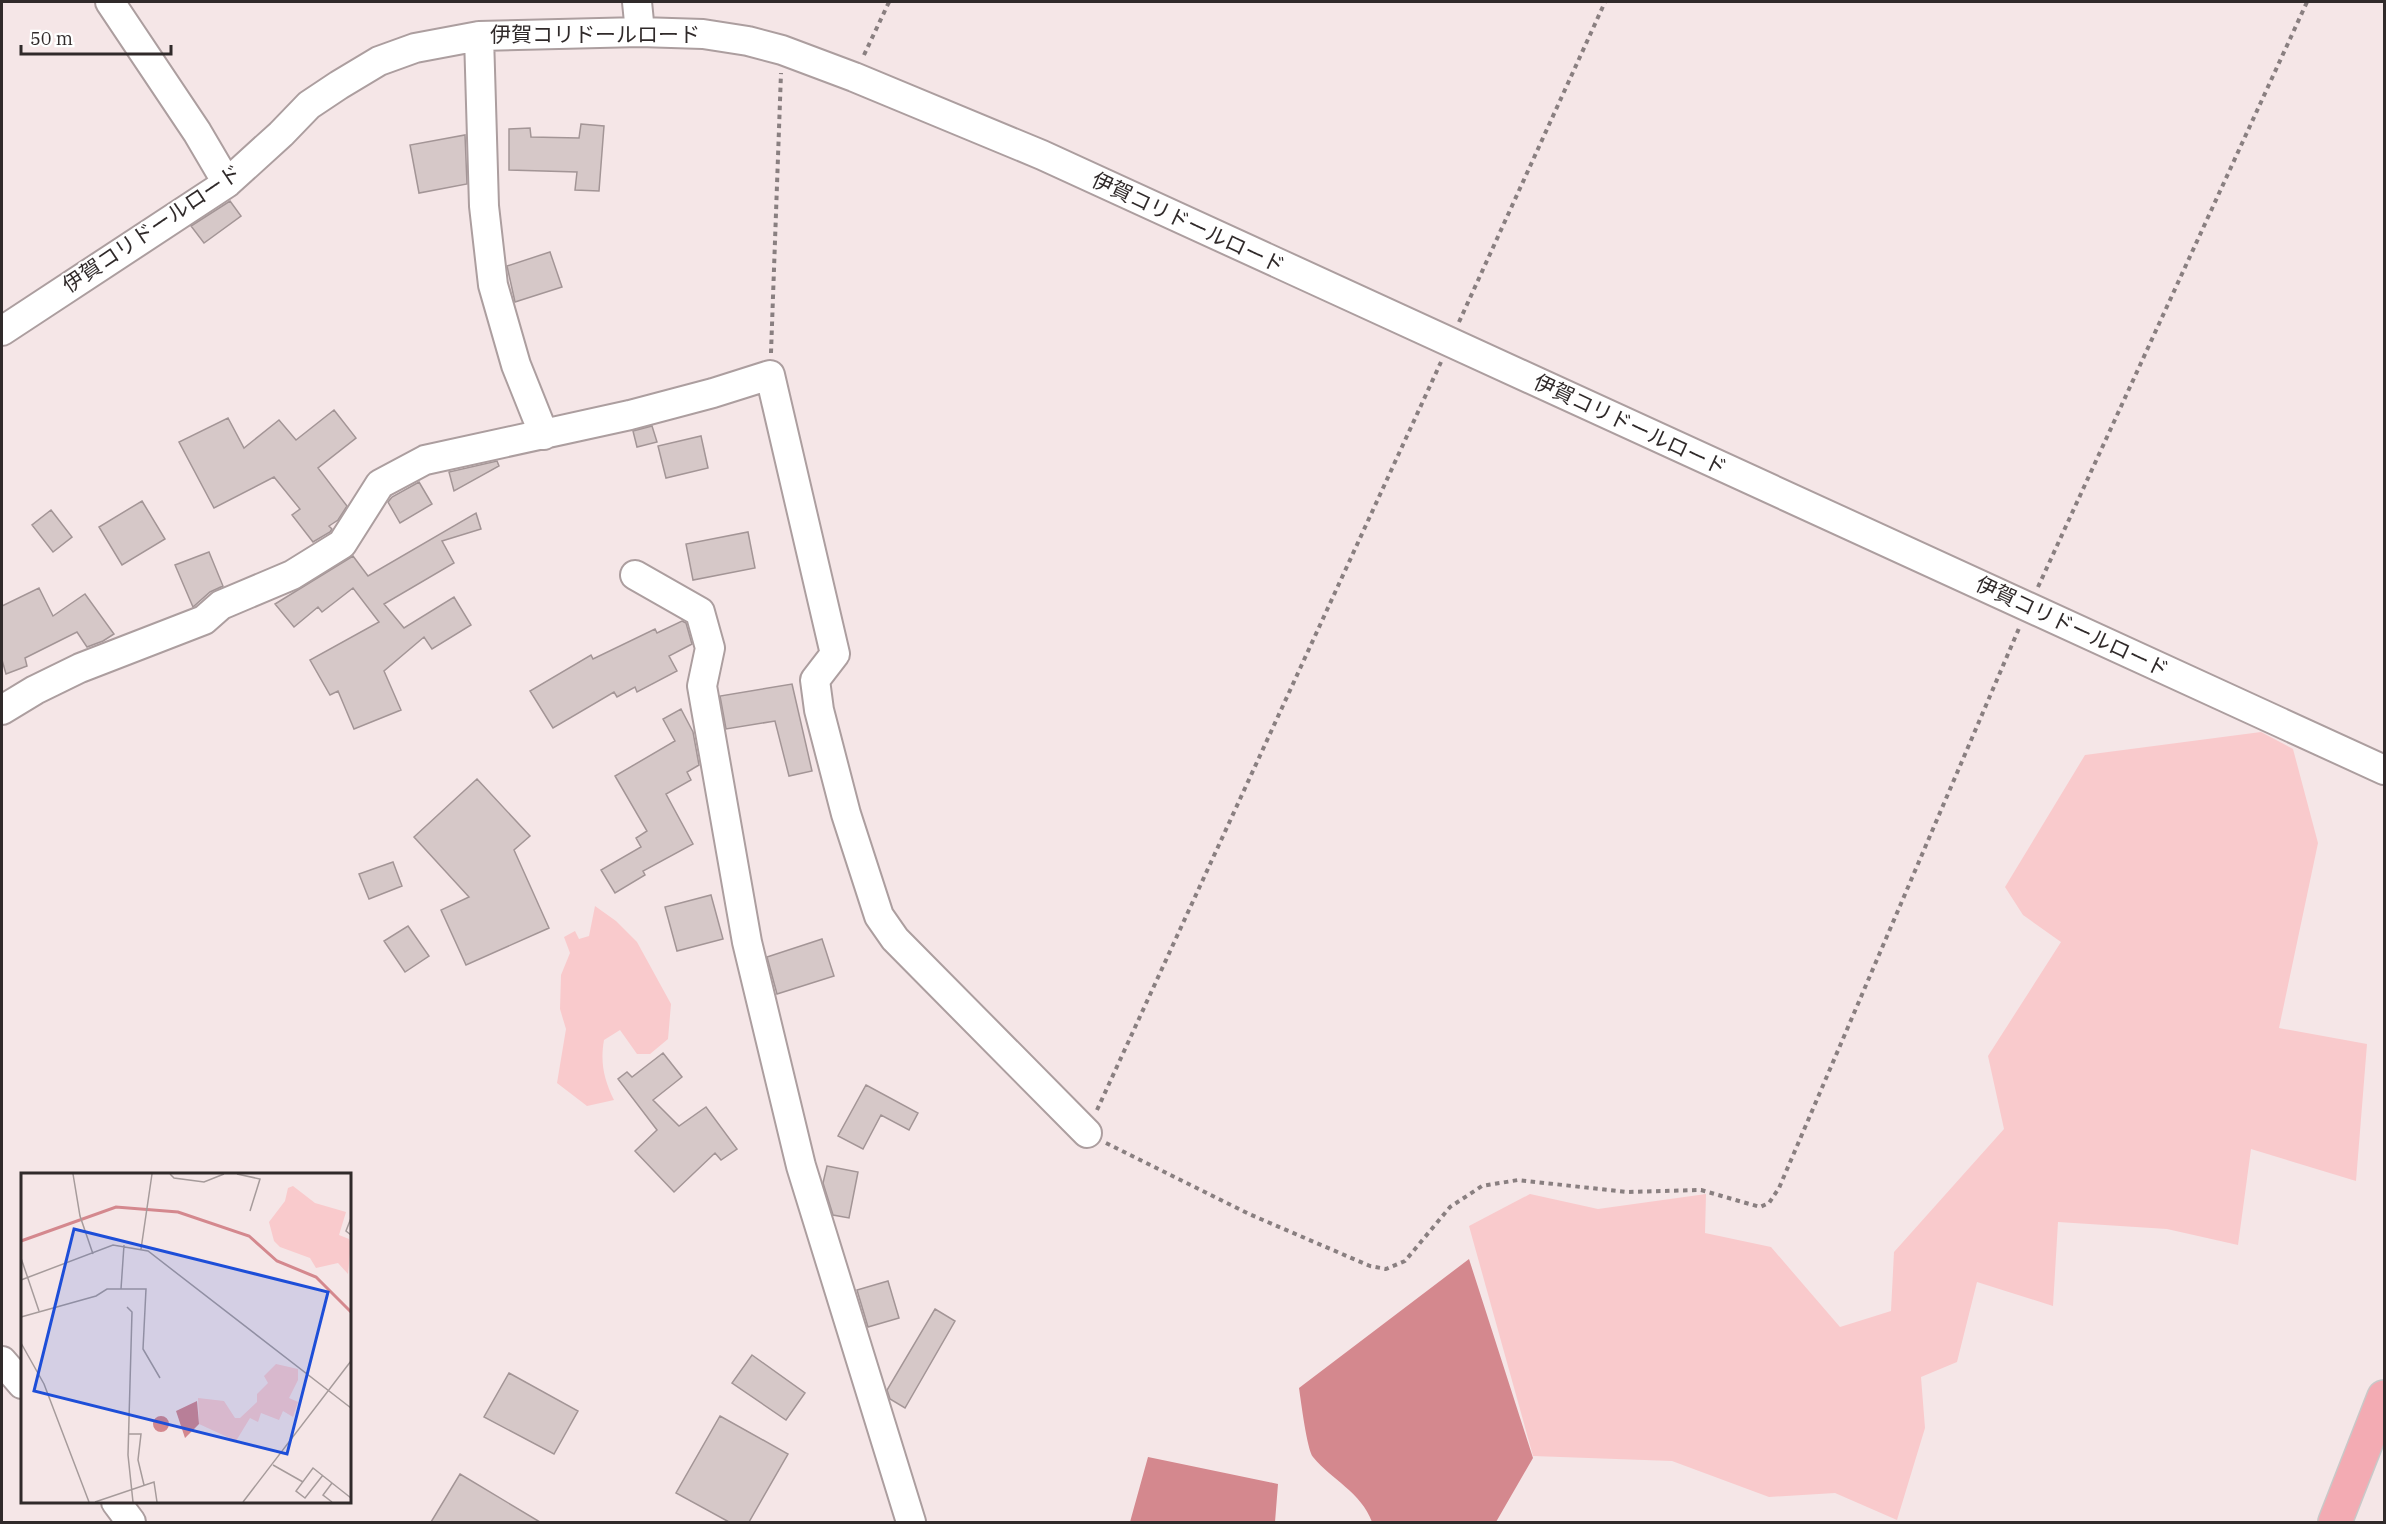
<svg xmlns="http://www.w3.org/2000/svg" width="2386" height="1524" font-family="'IBM Plex Serif','Noto Sans JP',serif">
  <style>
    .green { fill: #f9cacc }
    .water { fill: #d4888e }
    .building { fill: #d6c8c8; stroke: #a39596; stroke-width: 1.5 }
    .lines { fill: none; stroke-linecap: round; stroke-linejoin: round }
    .minor-casing { stroke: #ac9e9f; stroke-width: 32 }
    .major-casing { stroke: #c9c8c8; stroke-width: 36 }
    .path { stroke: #897f80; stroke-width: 4; stroke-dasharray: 4.5 4.5; stroke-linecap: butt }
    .minor { stroke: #fff; stroke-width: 28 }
    .major { stroke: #f3abb3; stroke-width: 33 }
    .labels { text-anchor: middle; stroke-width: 4.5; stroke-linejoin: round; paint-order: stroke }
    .street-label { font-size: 21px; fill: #302a2a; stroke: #fff }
    .inset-river { fill: none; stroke: #d4888e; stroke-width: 3 }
    .inset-road { fill: none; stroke: #a69b9b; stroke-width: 1.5 }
    .view { fill: #1d4ed8; fill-opacity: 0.15; stroke: #1d4ed8; stroke-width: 3 }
    .inset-edge { fill: none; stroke: #302a2a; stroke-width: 3 }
  </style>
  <rect width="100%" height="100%" fill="#f5e6e7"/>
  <!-- green -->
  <path class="green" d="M2261 732 2293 749 2318 843 2279 1028 2367 1044 2356 1181 2251 1149 2238 1245 2167 1229 2058 1222 2053 1306 1977 1282 1957 1362 1921 1377 1925 1428 1897 1520 1835 1493 1769 1497 1672 1461 1533 1456 1469 1226 1530 1194 1598 1209 1706 1194 1705 1233 1771 1247 1840 1327 1891 1311 1894 1252 2004 1129 1988 1056 2061 942 2023 915 2005 887 2085 755Z
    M595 906 616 921 637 942 671 1004 668 1039 650 1054H637L620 1030 604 1040C600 1063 604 1079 614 1100L587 1106 557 1083 566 1029 560 1009 561 975 570 953 564 937 575 931 579 939 589 936Z"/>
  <!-- water -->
  <path class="water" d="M1469 1259 1533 1458 1496 1522H1372C1361 1492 1332 1480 1313 1457 1307 1450 1301 1401 1299 1388Z
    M1148 1457 1278 1484 1275 1522H1130Z"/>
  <!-- building -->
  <path class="building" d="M581 124 604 126 599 191 575 190 577 172 509 170V129L530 128 531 137 579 138Z
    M465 135 467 184 419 193 410 145Z
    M230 201 241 216 204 243 191 226Z
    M550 252 562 287 515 302 507 266Z
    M334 410 356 438 318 468 347 506 338 520 329 526 332 529 330 532 313 542 292 515 300 509 274 477 214 508 179 442 228 418 244 448 279 420 296 440Z
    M652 426 657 442 637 447 633 431Z
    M701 436 708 468 666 478 658 446Z
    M497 461 499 466 454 491 449 472Z
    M419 482 432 504 400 523 388 502 392 497Z
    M142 501 165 539 122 565 99 527Z
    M51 510 72 537 53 552 32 525Z
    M476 513 481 529 442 541 454 563 384 604 404 628 454 597 471 625 432 649 424 637 384 671 401 710 354 729 338 691 330 695 310 660 379 622 353 588 322 612 318 607 294 627 275 604 353 556 368 576Z
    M748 532 755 568 693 580 686 544Z
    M209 552 223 586 210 592 193 607 175 565Z
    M39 588 53 616 85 594 114 634 103 641 87 647 77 632 25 658 27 666 6 674 2 660V606Z
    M682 621 686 623 692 644 669 656 677 671 637 692 635 687 617 697 614 692 553 728 530 691 591 655 593 659 655 629 657 633Z
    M792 684 812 771 789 776 775 721 726 729 720 696Z
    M681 709 693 732 699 765 687 772 691 780 666 794 693 844 643 871 645 875 615 893 601 870 641 847 636 838 647 831 615 776 675 741 663 719Z
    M477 779 530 836 514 850 549 928 466 965 441 910 469 897 414 837Z
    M393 862 402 886 369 899 359 874Z
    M711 895 723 939 677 951 665 907Z
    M408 926 429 956 405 972 384 941Z
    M822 939 834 976 777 994 767 957Z
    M663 1053 682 1077 653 1100 679 1126 706 1107 737 1149 721 1160 715 1153 674 1192 635 1151 657 1130 618 1079 627 1072 632 1077Z
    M866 1085 918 1113 909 1130 881 1115 863 1149 838 1136Z
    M827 1166 858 1172 849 1218 833 1215 823 1183Z
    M888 1281 899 1318 868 1327 857 1290Z
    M935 1309 955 1321 905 1408 890 1399 887 1390Z
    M752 1355 805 1393 786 1420 732 1383Z
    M509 1373 578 1411 554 1454 484 1417Z
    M720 1416 788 1454 749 1522H729L676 1493Z
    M460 1474 540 1522H431Z"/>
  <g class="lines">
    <!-- minor casing -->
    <g class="minor-casing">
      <path id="minor" d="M110 2 197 132 227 183
        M637 2 640 32
        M479 36 484 206 493 285 516 365 544 435
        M2 331 227 183 281 134 309 105 339 85 379 61 415 48 479 36 640 32 703 34 748 41 782 50 854 77 1042 155 2384 770
        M635 575 700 612 710 648 702 686 747 942 801 1166 911 1522
        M2 710 35 690 80 668 204 620 221 605 292 575 342 544 380 484 425 460 630 415 713 393 770 375 835 654 815 680 819 710 846 814 879 916 895 939 1087 1133
        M2 1361 22 1384
        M116 1502 131 1522"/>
    </g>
    <!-- major casing -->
    <g class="major-casing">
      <path id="major" d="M2335 1522 2384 1397"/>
    </g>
    <!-- path -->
    <path class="path" d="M864 55 889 2
      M1459 322 1605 2
      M771 353 781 73
      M2038 587 2307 2
      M1097 1110 1441 362
      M1106 1143 1249 1214 1370 1266 1386 1269 1405 1261 1450 1207 1482 1186 1518 1180 1626 1192 1701 1190 1760 1207 1769 1203 1779 1188 2020 626"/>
    <!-- minor -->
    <use href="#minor" class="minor"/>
    <!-- major -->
    <use href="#major" class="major"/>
  </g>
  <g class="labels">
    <!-- street labels -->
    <g class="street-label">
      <text x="595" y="42">伊賀コリドールロード</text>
      <text transform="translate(1188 223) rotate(25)" y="7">伊賀コリドールロード</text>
      <text transform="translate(152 229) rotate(-34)" y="7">伊賀コリドールロード</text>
      <text transform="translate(1630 425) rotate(25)" y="7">伊賀コリドールロード</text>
      <text transform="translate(2072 627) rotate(25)" y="7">伊賀コリドールロード</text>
    </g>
  </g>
  <!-- overview -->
  <g transform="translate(21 1173)">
    <rect width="330" height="330" fill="#f5e6e7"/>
    <path d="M272 13 294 30 325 39 318 62 328 66 330 71 327 101 317 90 295 95 289 85 259 74 253 68 248 49 264 28 267 15ZM255 191 277 196V207L268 225 277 229 272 244 262 238 258 247 240 240 237 249 229 245 215 268 178 251 177 225 203 228 214 245H219L236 229V221L247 210 243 203Z" fill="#f9cacc"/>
    <path d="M176 228 178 251 164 265 155 238ZM132 251a8 8 0 1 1 16 0a8 8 0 1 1-16 0Z" fill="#d4888e"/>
    <path class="inset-river" d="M0 68 95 34 157 39 228 63 256 88 295 104 330 139"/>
    <path class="inset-road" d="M52 1 59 43 72 81M149 1 153 5 183 9 203 1M216 1 239 6 229 38M330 45 325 58 330 62M120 76 131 1M0 85 18 138M0 107 92 72 127 78 330 235M100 116 103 72M106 134 111 139 107 282 112 329M0 144 75 123 86 116H125L122 176 139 205M0 170 23 211 68 329M108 261H120L117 287 123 312M252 292 282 309M302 302 284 325 275 318 292 295 330 325M74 329 133 309 136 329M222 329 330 188M311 329 302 322 311 310"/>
    <path class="view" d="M53 56 307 119 266 281 13 218Z"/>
    <rect width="330" height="330" class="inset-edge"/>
  </g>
  <!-- border -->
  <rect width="2386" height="1524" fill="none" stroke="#302a2a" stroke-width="6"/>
  <!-- scale -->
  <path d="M21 45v9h150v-9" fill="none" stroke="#302a2a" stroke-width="3"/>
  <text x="30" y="45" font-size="18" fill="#302a2a" stroke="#ffffff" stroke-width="4.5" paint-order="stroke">50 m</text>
</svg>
